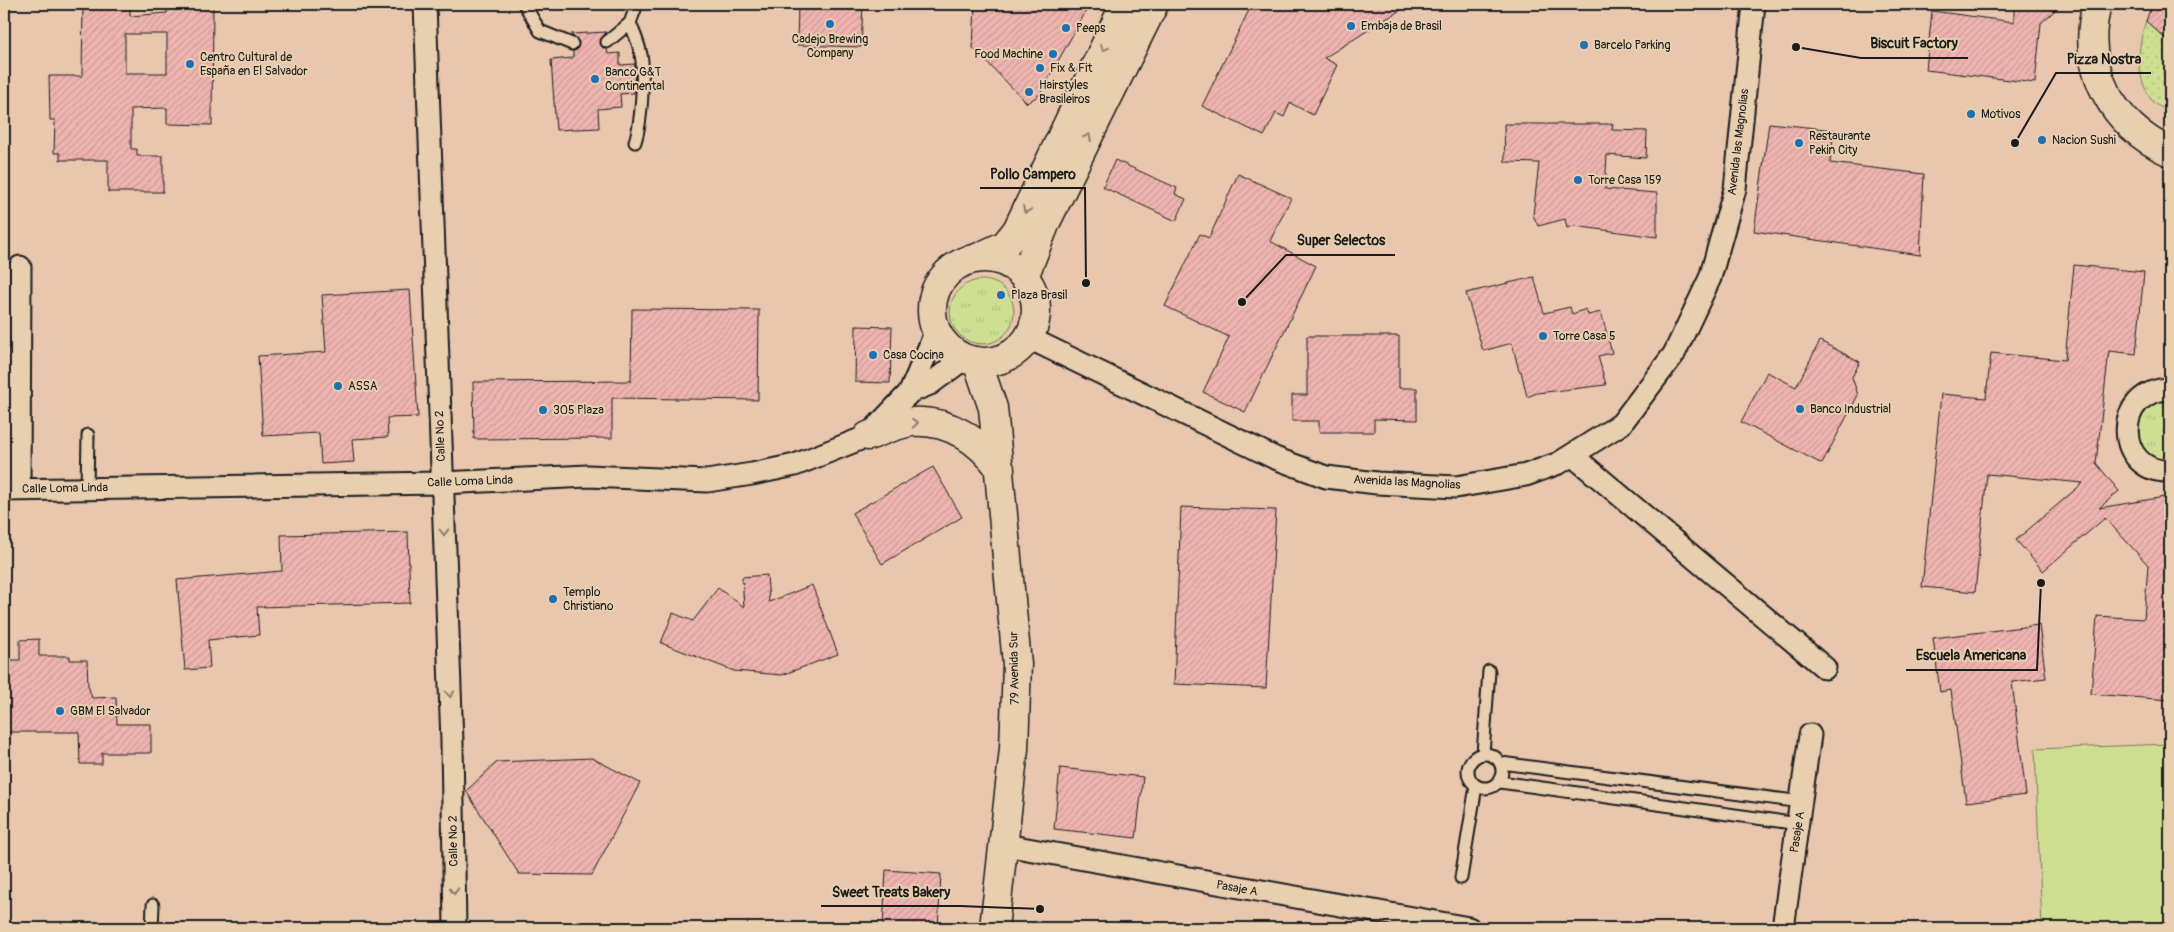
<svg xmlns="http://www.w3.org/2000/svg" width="2174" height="932" font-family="Pangolin,sans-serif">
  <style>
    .grass { fill: url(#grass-tufts); stroke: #767e57 }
    .garden { fill: url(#garden-dots); stroke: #767e57 }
    .pitch { fill: #cfdf92; stroke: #767e57 }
    .building { fill: url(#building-hatch); stroke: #1c1c1c; fill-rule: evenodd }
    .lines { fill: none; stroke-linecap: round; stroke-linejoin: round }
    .service-casing { stroke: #1c1c1c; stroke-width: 15 }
    .minor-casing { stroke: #1c1c1c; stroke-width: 25 }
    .tertiary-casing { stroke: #1c1c1c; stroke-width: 31 }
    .secondary-casing { stroke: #1c1c1c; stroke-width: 31 }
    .service { stroke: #e7cfaf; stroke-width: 11 }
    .minor { stroke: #e7cfaf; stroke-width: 21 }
    .tertiary { stroke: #e7cfaf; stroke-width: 28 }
    .secondary { stroke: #e7cfaf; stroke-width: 28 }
    .oneway { stroke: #8c7e6d }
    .poi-dot { fill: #1f6fb2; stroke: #e7cfaf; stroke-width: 2 }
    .labels { text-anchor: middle; stroke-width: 4; stroke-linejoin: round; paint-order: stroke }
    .poi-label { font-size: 12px; fill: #1c1c1c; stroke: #e7cfaf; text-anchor: start }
    .street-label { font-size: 12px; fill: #1c1c1c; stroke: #e7cfaf }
    .leader { fill: none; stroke: #1c1c1c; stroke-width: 2 }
    .callout-dot { fill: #1c1c1c; stroke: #e7cfaf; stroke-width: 2 }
    .callout-label { font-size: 14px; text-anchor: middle; font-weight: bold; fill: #1c1c1c; stroke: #e7cfaf; stroke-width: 4; stroke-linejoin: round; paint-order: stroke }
  </style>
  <defs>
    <pattern id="grass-tufts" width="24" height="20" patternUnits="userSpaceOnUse" patternTransform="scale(1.25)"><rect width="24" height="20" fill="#cfdf92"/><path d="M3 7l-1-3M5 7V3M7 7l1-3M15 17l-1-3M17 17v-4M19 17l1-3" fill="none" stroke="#b1bf7d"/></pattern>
    <pattern id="garden-dots" width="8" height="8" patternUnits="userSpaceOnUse" patternTransform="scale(1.25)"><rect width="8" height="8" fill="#cfdf92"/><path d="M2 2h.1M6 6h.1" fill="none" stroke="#b1bf7d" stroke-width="1.8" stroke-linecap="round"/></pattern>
    <pattern id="building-hatch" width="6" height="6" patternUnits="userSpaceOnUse" patternTransform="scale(1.25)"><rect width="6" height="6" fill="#efb4b0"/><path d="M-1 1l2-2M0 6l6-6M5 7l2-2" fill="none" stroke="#cc9a97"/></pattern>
  </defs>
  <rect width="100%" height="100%" fill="#e9c7af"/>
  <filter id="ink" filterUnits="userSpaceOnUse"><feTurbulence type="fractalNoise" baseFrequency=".02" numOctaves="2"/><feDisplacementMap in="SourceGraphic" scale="10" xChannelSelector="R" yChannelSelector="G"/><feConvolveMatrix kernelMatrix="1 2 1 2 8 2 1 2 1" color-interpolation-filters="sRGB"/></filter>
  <g filter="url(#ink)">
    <!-- grass -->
    <path class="grass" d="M950 312a32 32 0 1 1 64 0a32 32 0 1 1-64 0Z
      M2170 396V465L2142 454 2134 421 2147 403Z"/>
    <!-- garden -->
    <path class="garden" d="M2146 21 2170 43V51L2165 72 2170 75V112C2165 109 2157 106 2153 102 2135 78 2137 47 2146 21Z"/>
    <!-- pitch -->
    <path class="pitch" d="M2170 744V928H2042L2035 749Z"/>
    <!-- building -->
    <path class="building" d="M83 4H130V16L167 13V4H213L212 125 167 124V108L131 109V149H137V156H163V192H108V160H60V153H54L55 120H50L49 76H82ZM125 34H167V73H125Z
      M798 4H863L861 47 797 45Z
      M975 4H1090L1039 95 1027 103 973 48Z
      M1252 4H1410L1324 58 1337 65 1313 115 1290 103 1284 117 1276 113 1264 136 1202 106Z
      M2014 4H2062L2041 23 2035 83 1926 70 1932 11 2014 22Z
      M2152 4H2170V43L2146 21Z
      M606 32 600 43 602 47 607 49 608 54 620 53V65L635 64 634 93 620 94 621 107 598 109 599 128 556 130 551 60 573 58V51L577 50 579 43 571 34Z
      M1769 123 1834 130 1830 163 1924 174 1920 255 1754 231Z
      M1504 124H1613L1612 130 1647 131 1646 158 1607 155 1605 189 1657 193V237L1574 226 1567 228 1565 219 1538 226 1533 215 1539 163 1505 162Z
      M1115 160 1177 188 1175 194 1186 199 1176 221 1103 187Z
      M1238 174 1291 198 1270 241 1316 266 1245 412 1203 392 1229 337 1165 306 1200 234 1209 238Z
      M2074 265 2144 272 2136 354 2109 351 2096 463 2119 491 2099 508 2170 496V700L2091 694 2097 616 2144 619 2148 565 2105 518 2043 571 2016 540 2083 483 1987 474 1975 592 1922 587 1941 394 1986 398 1991 353 2065 360Z
      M1534 277 1544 313 1570 307 1572 314 1586 309 1588 315 1601 312 1612 353 1598 356 1606 385 1537 393 1527 397 1521 371H1519L1512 343 1483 351 1466 293Z
      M410 290 418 417 387 418 388 437 352 439 354 462 321 464 319 433 263 436 258 356 326 352 322 295Z
      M632 309 759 310 758 400 612 398V438L474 439 473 382 631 381Z
      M856 326 892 327 890 383 855 382Z
      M1307 336H1399V388H1417V420L1374 419V432H1319V421H1292V395H1307Z
      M1820 341 1860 362 1852 377 1858 395 1822 464 1741 422 1767 372 1796 387Z
      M933 467 962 517 882 564 852 513Z
      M1181 507 1276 510 1266 688 1174 684Z
      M408 532 410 603 257 607 259 635 208 640 210 668 185 670 177 580 282 571 281 535Z
      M767 575 769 602 812 585 838 654 782 675 734 671 661 643 673 613 693 621 718 588 744 607 742 577Z
      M2039 625 2046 678 2012 682 2026 795 1966 802 1951 690 1940 692 1933 638Z
      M39 639V656H70V660H87L88 685 92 698 116 697 117 724H151V753H102V764H80L79 732H4V660H20V640Z
      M592 758 640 783 592 875 519 874 466 791 497 762Z
      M1060 768 1143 777 1136 838 1054 829Z
      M886 870 941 874 938 928H883Z"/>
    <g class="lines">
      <!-- service casing -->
      <g class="service-casing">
        <path id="service" d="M524 4 540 31 572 44
          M630 23C635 35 641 48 642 61 643 85 642 120 635 142
          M607 42 630 23 637 4
          M87 488 88 435
          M1468 771a17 17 0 1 1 34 0a17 17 0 1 1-34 0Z
          M1483 754 1489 671
          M1501 763 1802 802
          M1500 782 1799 824
          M1461 878 1476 786
          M152 928 153 905"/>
      </g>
      <!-- minor casing -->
      <g class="minor-casing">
        <path id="minor" d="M425 4 452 742 455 928
          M1029 338 1275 458 1326 477 1377 483 1456 487 1526 475 1559 463 1621 424 1674 354 1710 278 1735 189 1754 4
          M2170 389C2111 390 2115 474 2170 471
          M910 392 930 384 965 358
          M1572 455 1825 668
          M19 489 20 267
          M4 490 442 483 588 476 707 481 752 474 795 465 868 436 910 392 936 331
          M1005 845 1469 928
          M1783 928 1810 735"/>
      </g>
      <!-- tertiary casing -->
      <g class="tertiary-casing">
        <path id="tertiary" d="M2097 4C2080 68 2112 125 2170 152"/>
      </g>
      <!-- secondary casing -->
      <g class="secondary-casing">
        <path id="secondary" d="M932 310a52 52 0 1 1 104 0a52 52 0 1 1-104 0Z
          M975 259 1005 245 1017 230 1125 4
          M1024 277 1046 222 1154 4
          M977 361 993 408 1017 664 1014 749 994 928
          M868 436C882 431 897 424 912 422 949 419 980 441 1000 469"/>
      </g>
      <!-- service -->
      <use href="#service" class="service"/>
      <!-- minor -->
      <use href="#minor" class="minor"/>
      <!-- tertiary -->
      <use href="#tertiary" class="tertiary"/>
      <!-- secondary -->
      <use href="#secondary" class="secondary"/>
    </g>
    <!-- one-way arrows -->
    <defs><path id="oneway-chevron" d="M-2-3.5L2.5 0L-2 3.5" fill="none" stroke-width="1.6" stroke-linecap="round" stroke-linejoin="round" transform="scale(1.25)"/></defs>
    <g class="oneway">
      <use href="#oneway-chevron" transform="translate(1104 48) rotate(116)"/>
      <use href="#oneway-chevron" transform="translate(1088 137) rotate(-64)"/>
      <use href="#oneway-chevron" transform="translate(1026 210) rotate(115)"/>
      <use href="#oneway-chevron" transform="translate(915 423) rotate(-4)"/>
      <use href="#oneway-chevron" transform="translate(444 532) rotate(88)"/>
      <use href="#oneway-chevron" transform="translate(450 694) rotate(88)"/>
      <use href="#oneway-chevron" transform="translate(454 891) rotate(89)"/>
    </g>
  </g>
  <!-- markers -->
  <g class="poi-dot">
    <circle cx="830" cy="24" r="5"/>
    <circle cx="1351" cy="26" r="5"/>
    <circle cx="1066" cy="28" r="5"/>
    <circle cx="1584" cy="45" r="5"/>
    <circle cx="1053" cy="54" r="5"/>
    <circle cx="190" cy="64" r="5"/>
    <circle cx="1040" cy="68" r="5"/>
    <circle cx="595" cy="79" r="5"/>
    <circle cx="1029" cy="92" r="5"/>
    <circle cx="1971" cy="114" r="5"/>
    <circle cx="2042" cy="140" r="5"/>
    <circle cx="1799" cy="143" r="5"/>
    <circle cx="1578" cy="180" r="5"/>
    <circle cx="1001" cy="295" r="5"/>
    <circle cx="1543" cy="336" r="5"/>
    <circle cx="873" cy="355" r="5"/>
    <circle cx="338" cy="386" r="5"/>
    <circle cx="1800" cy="409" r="5"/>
    <circle cx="543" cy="410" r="5"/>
    <circle cx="553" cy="599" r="5"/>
    <circle cx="60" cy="711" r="5"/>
  </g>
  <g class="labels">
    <!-- poi labels -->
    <g class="poi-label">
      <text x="1361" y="30">Embaja de Brasil</text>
      <text x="1076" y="32">Peeps</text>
      <text x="830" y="43" text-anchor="middle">Cadejo Brewing<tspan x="830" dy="14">Company</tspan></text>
      <text x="1594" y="49">Barcelo Parking</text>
      <text x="1043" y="58" text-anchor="end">Food Machine</text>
      <text x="200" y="61">Centro Cultural de<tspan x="200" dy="14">España en El Salvador</tspan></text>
      <text x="1050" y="72">Fix &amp; Fit</text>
      <text x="605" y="76">Banco G&amp;T<tspan x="605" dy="14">Continental</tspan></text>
      <text x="1039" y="89">Hairstyles<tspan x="1039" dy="14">Brasileiros</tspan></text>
      <text x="1981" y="118">Motivos</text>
      <text x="1809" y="140">Restaurante<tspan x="1809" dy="14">Pekin City</tspan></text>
      <text x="2052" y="144">Nacion Sushi</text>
      <text x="1588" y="184">Torre Casa 159</text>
      <text x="1011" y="299">Plaza Brasil</text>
      <text x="1553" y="340">Torre Casa 5</text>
      <text x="883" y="359">Casa Cocina</text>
      <text x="348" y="390">ASSA</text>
      <text x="1810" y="413">Banco Industrial</text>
      <text x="553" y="414">305 Plaza</text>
      <text x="563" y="596">Templo<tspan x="563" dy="14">Christiano</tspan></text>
      <text x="70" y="715">GBM El Salvador</text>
    </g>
    <!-- street labels -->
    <g class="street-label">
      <text transform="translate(1738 142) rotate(-83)" y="4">Avenida las Magnolias</text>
      <text transform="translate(440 436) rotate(-92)" y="4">Calle No 2</text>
      <text transform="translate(470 481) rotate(-2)" y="4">Calle Loma Linda</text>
      <text transform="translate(1407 482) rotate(3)" y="4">Avenida las Magnolias</text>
      <text transform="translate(65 488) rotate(-1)" y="4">Calle Loma Linda</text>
      <text transform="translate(1014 668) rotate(-91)" y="4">79 Avenida Sur</text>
      <text transform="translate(1797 832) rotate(-81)" y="4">Pasaje A</text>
      <text transform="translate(453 841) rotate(-91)" y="4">Calle No 2</text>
      <text transform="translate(1237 888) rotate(10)" y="4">Pasaje A</text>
    </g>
  </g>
  <!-- callouts -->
  <path class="leader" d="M1796 47L1861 58H1968M2015 143L2056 73H2151M1086 283L1085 188H980M1242 302L1286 255H1395M2041 583L2037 670H1906M1040 909L960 906H821"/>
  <g class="callout-dot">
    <circle cx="1796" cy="47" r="5"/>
    <circle cx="2015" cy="143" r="5"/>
    <circle cx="1086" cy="283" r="5"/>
    <circle cx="1242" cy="302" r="5"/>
    <circle cx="2041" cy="583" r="5"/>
    <circle cx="1040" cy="909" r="5"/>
  </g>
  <g class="callout-label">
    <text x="1914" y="48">Biscuit Factory</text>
    <text x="2104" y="64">Pizza Nostra</text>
    <text x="1033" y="179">Pollo Campero</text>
    <text x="1341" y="245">Super Selectos</text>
    <text x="1971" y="660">Escuela Americana</text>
    <text x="891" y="897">Sweet Treats Bakery</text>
  </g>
  <!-- margin -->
  <rect width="2174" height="932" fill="none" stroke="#e7cfaf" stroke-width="20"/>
  <rect x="10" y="10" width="2154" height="912" fill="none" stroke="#1c1c1c" stroke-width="2" filter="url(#ink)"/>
</svg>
